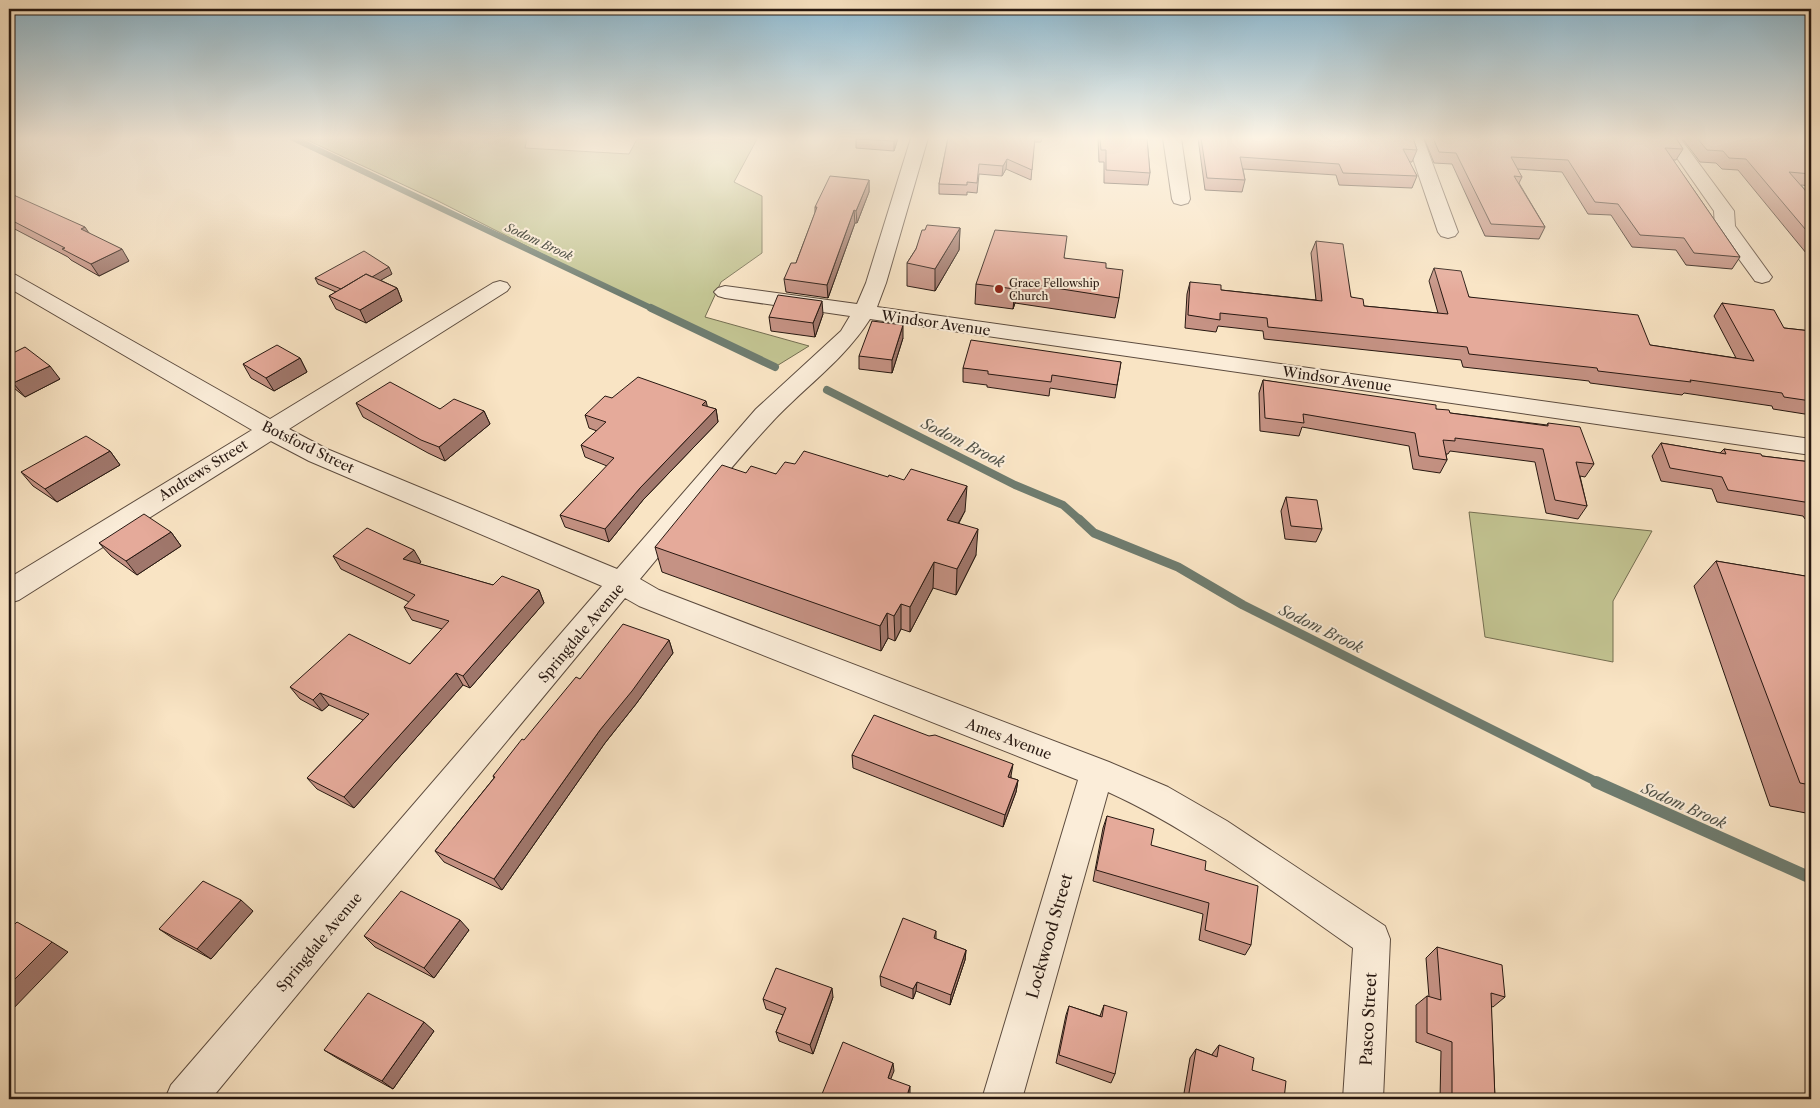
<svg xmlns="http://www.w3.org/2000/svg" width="1820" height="1108" font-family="'Libre Caslon Text',serif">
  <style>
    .green { fill: #c2c391; stroke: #746e51 }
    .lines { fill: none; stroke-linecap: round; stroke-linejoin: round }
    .stream-far3 { stroke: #6f7c6f; stroke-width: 6 }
    .stream-far2 { stroke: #6f7c6f; stroke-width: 8 }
    .stream-far1 { stroke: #6f7c6f; stroke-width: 9 }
    .stream { stroke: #6f7c6f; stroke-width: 12 }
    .minor-casing { stroke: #5c4b3e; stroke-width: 2 }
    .minor { fill: #fbedd9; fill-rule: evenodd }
    .wall { fill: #c59284; stroke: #271811 }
    .shaded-wall { fill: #a0776c; stroke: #271811 }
    .building { fill: #e5aa9a; stroke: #271811 }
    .poi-dot { fill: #8f2418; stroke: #fbedd9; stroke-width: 2 }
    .labels { text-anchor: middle; stroke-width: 4; stroke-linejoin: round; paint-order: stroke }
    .far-poi-label { font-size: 11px; fill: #271811; stroke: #fbedd9; text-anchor: start }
    .far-water-label { font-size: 12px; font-style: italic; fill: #515248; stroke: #fbedd9 }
    .street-label { font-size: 14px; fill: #271811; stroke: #fbedd9 }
    .water-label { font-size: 15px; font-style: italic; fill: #515248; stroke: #fbedd9 }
    .near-street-label { font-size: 16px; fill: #271811; stroke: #fbedd9 }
  </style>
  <rect width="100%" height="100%" fill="#f9e4c4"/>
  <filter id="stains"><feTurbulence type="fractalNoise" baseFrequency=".004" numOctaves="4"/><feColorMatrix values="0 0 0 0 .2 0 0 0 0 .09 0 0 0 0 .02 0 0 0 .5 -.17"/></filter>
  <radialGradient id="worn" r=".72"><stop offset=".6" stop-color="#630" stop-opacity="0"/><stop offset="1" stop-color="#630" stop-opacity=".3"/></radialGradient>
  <!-- green -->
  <path class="green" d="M527 138 525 148 629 154 637 139H757L734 182 762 196V253L721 282 705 317 809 346 775 367 601 284 438 201 305 139Z
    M1469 512 1652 531 1613 601V662L1485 637Z"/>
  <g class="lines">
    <!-- stream-far3 -->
    <path class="stream-far3" d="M293 138 653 309"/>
    <!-- stream-far2 -->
    <path class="stream-far2" d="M651 308 775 367
      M827 390 1015 485 1063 505 1080 520"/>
    <!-- stream-far1 -->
    <path class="stream-far1" d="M1079 519 1094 533 1178 567 1243 605 1599 783"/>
    <!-- stream -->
    <path class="stream" d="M1596 782 1811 878"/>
    <!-- minor casing -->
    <g class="minor-casing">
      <path id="minor" d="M911 138H928L886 283 877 307 1811 439V455L870 319C845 359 805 387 773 421 726 471 684 527 640 579L659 590 1109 762 1168 787 1227 821 1385 926 1390 939 1383 1099H1343L1353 948C1274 893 1196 832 1108 792L1022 1099H982L1078 780 639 606 625 598 211 1099H165L171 1085 602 586 309 461 271 441 19 600 9 603V578L252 430 9 288V273L16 275 270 419 493 283 500 281 507 283 510 287 507 291 289 429 327 449 617 569 756 409 841 331 850 316 725 298 718 296 714 292 718 288 725 286 857 304 866 283Z
        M1163 138H1181L1190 199 1188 203 1181 205 1174 203 1172 199Z
        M1406 138H1423L1458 232 1455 236 1448 238 1441 236 1438 232Z
        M1663 138H1680L1734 211 1735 226 1772 277 1769 281 1762 283 1755 281 1715 226 1714 211Z"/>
    </g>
    <!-- minor -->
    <use href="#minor" class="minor"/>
  </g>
  <!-- wall -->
  <path class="wall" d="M898 138 894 151 856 148V139Z
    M948 138H1042L1041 142H1034L1031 180 1006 169 1002 176 979 174 977 193 967 192V195L939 194V184Z
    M1098 138 1147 139 1150 173 1148 185 1104 183V162H1099Z
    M1198 138H1413L1417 150 1412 162H1409L1417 176 1412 188 1339 185 1336 175 1243 169 1245 180 1242 192 1205 190Z
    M1424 138H1676L1683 149 1676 160H1673L1740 257 1732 269 1686 265 1676 250 1632 247 1611 215 1588 214 1562 172 1517 169 1522 177 1519 183 1545 227 1539 239 1485 236 1452 164 1434 163Z
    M1682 138H1811V186L1801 185 1811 197V259L1738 170 1722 169 1716 163 1700 162Z
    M869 180V192L857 223H855L828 298 786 292 784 279 796 263 815 213V207Z
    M9 193 89 233 129 261 99 276 71 260 68 257 9 226Z
    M960 228 959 250 935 291 907 286V263L916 249 925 230Z
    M1316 241 1351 297 1364 306 1438 313 1429 281 1434 268 1469 297 1650 345 1736 358 1714 316 1722 303 1784 328 1811 331V415L1773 409 1772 406 1684 393 1682 395 1590 383 1589 381 1463 367 1461 360 1264 339 1263 331 1218 326 1216 332 1185 328 1187 294 1190 282 1221 290 1316 300 1311 253Z
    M1064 258 1106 268 1119 298 1115 318 1015 303 1013 309 975 304 976 284Z
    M392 274 380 280 397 288 402 301 366 323 336 309 329 296 336 292 318 284 315 278Z
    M823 314 815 337 771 331 769 317Z
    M903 338 892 373 859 369V356Z
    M9 355 60 379 25 397 9 384Z
    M300 358 307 372 274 391 251 378 243 364Z
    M1121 362 1115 398 1050 388 1049 396 987 387V385L963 382V368Z
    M1263 380 1436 409 1450 413 1547 425 1548 423 1594 464 1585 477 1580 476 1587 506 1578 519 1546 513 1535 462 1450 451 1448 454H1446L1447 460 1440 473 1413 469 1409 446 1302 427 1299 436 1260 431 1259 393Z
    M612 398 708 407 716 409 718 422 643 500 609 542 565 527 560 515 607 466 585 457 581 445 597 431 589 428 585 415Z
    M356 403 440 409 484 411 490 424 445 461 428 453 363 417Z
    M1661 443 1720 453 1724 449 1762 456 1811 462V520L1805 519 1803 516 1717 502 1712 489 1661 481 1652 456Z
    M110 451 120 465 57 502 33 486 21 472Z
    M746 473 776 474 965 511 959 523 976 555 956 595 933 588 910 632 901 629 895 641 888 638 881 651 662 572 655 547Z
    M1286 497 1322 529 1316 542 1285 539 1281 511Z
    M171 532 181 546 137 575 111 556 99 543Z
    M333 556 421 562 419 564 493 585 539 590 544 603 470 688 463 685 354 808 317 789 307 778 363 720 329 705 322 711 300 699 290 687 410 664 442 629 412 620 404 607 409 602 341 569Z
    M1716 561 1811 577V814L1770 806 1694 586Z
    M669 640 673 653 636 704 605 743 502 890 444 862 435 851 494 778 493 776 580 679Z
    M852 755 1011 776V778L1018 780 1016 792 1003 827 853 768Z
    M1107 816 1151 845 1251 945 1245 955 1199 940 1203 914 1093 881 1103 828Z
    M253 911 211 959 174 939 159 929Z
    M469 930 434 978 375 947 364 936Z
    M936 931V939L966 950 965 960 950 1005 916 991 913 999 881 986 880 976Z
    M1437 947 1505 997 1493 1007 1491 1006 1495 1099H1419L1427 1094 1440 1099 1441 1051 1416 1042V1005L1427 996 1429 997 1426 958Z
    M833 997 813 1054 779 1041 776 1032 783 1015 766 1009 763 999Z
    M1104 1005 1115 1074 1111 1083 1056 1063 1066 1015 1069 1006 1100 1016Z
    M434 1031 393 1089 337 1058 324 1050Z
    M1219 1045 1252 1070 1284 1099H1183L1190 1058 1196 1049 1212 1055 1213 1053Z"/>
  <!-- shaded-wall -->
  <path class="shaded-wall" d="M895 138H898L894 151V141Z
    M1007 159 1006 169 1002 176 1003 166Z
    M869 180V192L857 223 856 211Z
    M854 210 855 223 828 298 827 285Z
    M85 227 93 239 81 229Z
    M960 228 959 250 935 291V269Z
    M122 249 129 261 99 276 91 264Z
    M389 267 392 274 349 298 346 291Z
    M1017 282 1015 303 1013 309 1015 289Z
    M397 288 402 301 366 323 360 310Z
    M822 301 823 314 815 337 813 323Z
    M903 325V338L892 373V360Z
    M300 358 307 372 274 391 266 378Z
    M50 366 60 379 25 397 13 383Z
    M706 401 709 413 702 405Z
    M716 409 718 422 643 500 609 542 605 529 640 488Z
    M484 411 490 424 445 461 439 447Z
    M110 451 120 465 57 502 45 489Z
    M967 486 965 511 946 545 947 520Z
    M978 529 976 555 956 595 957 569Z
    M171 532 181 546 137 575 126 561Z
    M414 550 421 562 410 572 403 559Z
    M934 562 933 588 910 632V607Z
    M539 590 544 603 470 688 463 676Z
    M901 604V629L895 641 894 616Z
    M887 613 888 638 881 651 880 626Z
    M669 640 673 653 636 704 605 743 502 890 494 879 600 730Z
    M9 650 13 654 9 657Z
    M456 673 463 685 354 808 344 797Z
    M320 693 329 705 322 711 313 700Z
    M1013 764 1011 776 1007 789 1008 777Z
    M1018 780 1016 792 1003 827 1005 815Z
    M241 900 253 911 211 959 197 949Z
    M460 920 469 930 434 978 424 968Z
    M52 942 68 952 9 1013V985Z
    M966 950 965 960 950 1005 951 995Z
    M917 982 916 991 913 999V989Z
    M832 988 833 997 813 1054 810 1045Z
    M424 1022 434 1031 393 1089 382 1081Z
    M893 1063 894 1071 888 1086V1078Z
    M910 1086V1094L908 1099H906Z"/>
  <!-- building -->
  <path class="building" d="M895 138 894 141 856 139V138Z
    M948 138H1035L1032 170 1007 159 1003 166 979 164 977 183 967 182V185L939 184Z
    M1100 138 1147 139 1150 173 1106 170V150H1101Z
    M1201 138H1413L1417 150 1403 149 1417 176 1343 173 1339 164 1240 157 1245 180 1207 178Z
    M1433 138H1676L1683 149 1665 148 1740 257 1694 253 1684 238 1640 235 1618 204 1595 202 1568 160 1511 157 1522 177 1514 176 1545 227 1491 224 1456 153 1439 152Z
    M1697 138H1811V174L1789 172 1811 197V236L1746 159 1729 158 1723 151 1707 150Z
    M830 176 869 180 856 211 854 210 827 285 784 279 791 263H796L817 207H815Z
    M9 193 85 227 81 229 122 249 91 264 62 249 65 248 9 219Z
    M927 225 960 228 935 269 907 263 916 249 922 230H925Z
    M995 230 1067 236 1064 258 1106 263V268L1123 270 1119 298 1017 282 1015 289 976 284Z
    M1316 241 1343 244 1351 297 1363 299 1364 306 1448 314 1434 268 1461 271 1469 297 1638 315 1650 345 1754 361 1722 303 1774 310 1784 328 1811 331V401L1784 397 1782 393 1690 380 1691 382 1598 371 1597 368 1469 354 1467 347 1268 327 1267 318 1220 313V320L1188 315 1190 282 1221 285V290L1322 301Z
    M364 251 389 267 372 277 366 274 341 289 315 278Z
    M366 274 397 288 360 310 329 296Z
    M778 295 822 301 813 323 769 317Z
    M872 321 903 325 892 360 859 356Z
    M971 340 1121 362 1117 385 1052 375 1051 382 988 374V371L963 368Z
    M277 345 300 358 266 378 243 364Z
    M25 347 50 366 13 383 9 379V355Z
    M638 377 706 401 702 405 716 409 640 488 605 529 560 515 614 458 581 445 606 422 585 415 605 396 612 398Z
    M1263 380 1436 405V409L1449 410 1450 413 1548 426V423L1580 427 1594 464 1576 462 1587 506 1555 500 1543 449 1455 438V441L1443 440 1447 460 1419 456 1415 433 1303 414 1304 423 1265 418Z
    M390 382 440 409 454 399 484 411 439 447 421 440 356 403Z
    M86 436 110 451 45 489 21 472Z
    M1661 443 1726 454 1724 449 1761 454 1762 456 1811 462V503L1728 490 1722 477 1670 468Z
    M804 451 888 477 889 475 904 480 911 469 967 486 947 520 978 529 957 569 934 562 910 607 901 604 894 616 887 613 880 626 655 547 722 465 746 473 751 466 776 474 785 462 795 464Z
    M1286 497 1317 500 1322 529 1291 526Z
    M144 514 171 532 126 561 99 543Z
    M367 528 414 550 403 559 493 585 502 576 539 590 463 676 456 673 344 797 307 778 369 714 320 693 313 700 290 687 349 634 410 664 449 621 404 607 415 595 333 556Z
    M1716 561 1811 577V785L1800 783Z
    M623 624 669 640 632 691 600 730 494 879 435 851 495 777 493 776 522 739 524 740 576 677 580 679Z
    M874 715 929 736 935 735 1013 764 1008 777 1018 780 1005 815 852 755Z
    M1107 816 1154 829 1151 845 1206 861 1205 870 1258 886 1251 945 1205 930 1209 903 1096 870Z
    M203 881 241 900 197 949 159 929Z
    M401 891 460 920 424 968 364 936Z
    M903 918 936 931 934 938 966 950 951 995 917 982 913 989 880 976Z
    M17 922 52 942 9 985V930Z
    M1437 947 1502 965 1505 997 1491 993 1495 1099H1452V1042L1427 1033V996L1441 1000Z
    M776 968 832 988 810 1045 776 1032 786 1008 763 999Z
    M368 993 424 1022 382 1081 324 1050Z
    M1104 1005 1127 1012 1115 1074 1059 1055 1069 1006 1102 1017Z
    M843 1042 893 1063 888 1078 910 1086 906 1099H820Z
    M1219 1045 1254 1058 1252 1070 1286 1081 1284 1099H1188L1196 1049 1217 1057Z
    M1427 1094 1442 1099H1427Z"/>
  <!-- sky -->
  <linearGradient id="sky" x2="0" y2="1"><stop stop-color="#8bb8d0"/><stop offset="0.47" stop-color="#fcf3e4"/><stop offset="1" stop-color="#fcf3e4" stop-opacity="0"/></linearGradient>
  <rect width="1820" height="294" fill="url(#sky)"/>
  <!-- markers -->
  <circle class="poi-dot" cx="999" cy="289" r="5"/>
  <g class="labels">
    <!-- far-poi labels -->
    <g class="far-poi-label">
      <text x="1009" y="287">Grace Fellowship<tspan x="1009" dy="13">Church</tspan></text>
    </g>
    <!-- far-water labels -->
    <g class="far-water-label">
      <text transform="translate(539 242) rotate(25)" y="4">Sodom Brook</text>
    </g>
    <!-- street labels -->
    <g class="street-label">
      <text transform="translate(936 323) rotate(8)" y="5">Windsor Avenue</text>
      <text transform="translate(1337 379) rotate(8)" y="5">Windsor Avenue</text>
      <text transform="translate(308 447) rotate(26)" y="5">Botsford Street</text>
      <text transform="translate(203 470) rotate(-32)" y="5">Andrews Street</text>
      <text transform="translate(581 633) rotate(-50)" y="5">Springdale Avenue</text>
      <text transform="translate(1009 739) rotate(21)" y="5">Ames Avenue</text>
      <text transform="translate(319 942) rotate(-50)" y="5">Springdale Avenue</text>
    </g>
    <!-- water labels -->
    <g class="water-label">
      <text transform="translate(963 443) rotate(27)" y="5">Sodom Brook</text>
      <text transform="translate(1321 629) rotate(26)" y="5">Sodom Brook</text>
      <text transform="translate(1684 806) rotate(24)" y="5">Sodom Brook</text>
    </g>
    <!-- near-street labels -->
    <g class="near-street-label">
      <text transform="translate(1049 936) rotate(-74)" y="6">Lockwood Street</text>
      <text transform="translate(1368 1019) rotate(-87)" y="6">Pasco Street</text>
    </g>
  </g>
  <!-- margin -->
  <rect width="1820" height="1108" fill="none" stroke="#f9e4c4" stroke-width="30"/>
  <rect x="10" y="10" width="1800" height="1088" fill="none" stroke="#271811" stroke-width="2.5"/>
  <rect x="15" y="15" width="1790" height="1078" fill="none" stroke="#271811"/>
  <rect width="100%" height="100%" filter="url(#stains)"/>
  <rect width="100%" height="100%" fill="url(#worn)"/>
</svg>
